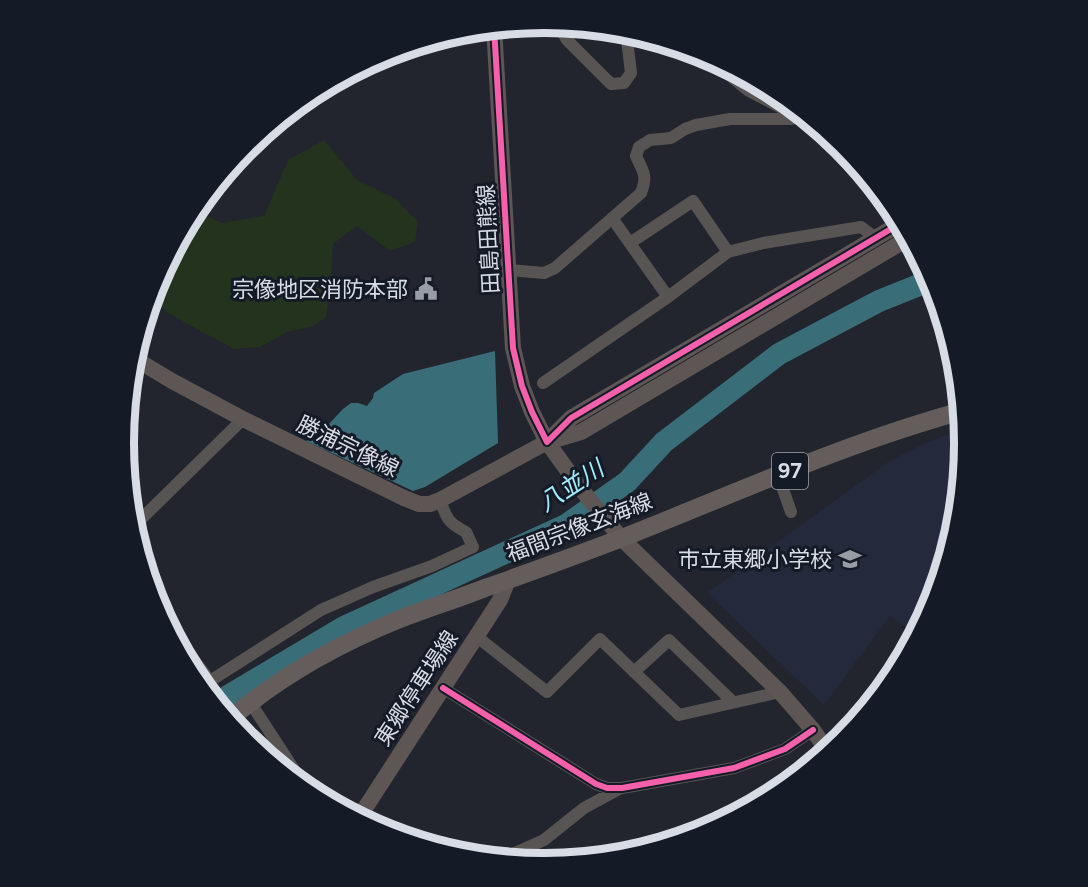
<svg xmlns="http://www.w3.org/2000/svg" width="1088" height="887" font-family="Figtree,'Noto Sans JP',sans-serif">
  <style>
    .built { fill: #242a3c }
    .green { fill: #24331e }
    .water { fill: #396e79 }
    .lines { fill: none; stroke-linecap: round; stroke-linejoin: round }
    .river { stroke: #396e79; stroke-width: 22 }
    .street { stroke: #595454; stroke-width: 12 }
    .secondary { stroke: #5d5654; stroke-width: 16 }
    .primary { stroke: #645d5b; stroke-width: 18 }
    .cycleway-casing { stroke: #151a27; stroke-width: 10 }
    .cycleway { stroke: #f560ab; stroke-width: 6 }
    .labels { text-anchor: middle; stroke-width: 6; stroke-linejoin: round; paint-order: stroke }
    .shield { fill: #151a27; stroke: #9ea2ac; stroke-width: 1.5 }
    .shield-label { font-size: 21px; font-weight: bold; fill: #d8dce5 }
    .street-label { font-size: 22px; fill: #d8dce5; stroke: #151a27 }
    .poi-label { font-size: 22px; fill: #d8dce5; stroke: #151a27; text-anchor: end }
    .water-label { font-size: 24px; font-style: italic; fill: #a4ecfb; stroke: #151a27 }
    .rim { fill: none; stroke: #d8dce5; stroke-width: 8 }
  </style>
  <rect width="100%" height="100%" fill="#22252d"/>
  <!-- built -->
  <path class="built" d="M963 429 965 444 957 526 933 605 927 615 918 617 906 627 890 616 824 705 707 593 891 460 930 441Z"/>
  <!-- green -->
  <path class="green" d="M324 140 357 180 397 200 418 222 415 242 390 251 357 226 333 244 331 277 326 317 313 326 287 332 260 347 234 349 168 313 151 297 155 282 194 210 222 223 264 216 288 160Z"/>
  <!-- water -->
  <path class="water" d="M495 351 498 443 425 487 413 491 306 441 328 425 343 409 351 403H358L367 406 373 398 374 393 403 374Z"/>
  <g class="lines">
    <!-- river -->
    <path class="river" d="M217 705 228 696 344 627 566 525 627 482 664 442 779 354 879 301 924 283 932 281"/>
    <!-- street -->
    <path class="street" d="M558 24 567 40 611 84 624 83 631 73 626 31
      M722 69 749 91 822 129
      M612 218 668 297
      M630 243 693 201 728 252
      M509 270 544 273 555 268 641 193C648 175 643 172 636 156L639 147 650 140 671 138 685 129 696 125 730 119H791L800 117
      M543 383 668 297 728 252 763 243 861 227 876 238
      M778 475 791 512
      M132 528 243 419
      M165 622 210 681
      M476 636 547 692 600 639 679 715 780 692
      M634 672 669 640 733 702
      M202 688 210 681 321 610 373 587 432 566 473 547 466 532C448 523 447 519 440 500
      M443 688 596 784 607 788H622L734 768 785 749 813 730
      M250 702 310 794
      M499 860 544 840 584 808 621 788"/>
    <!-- secondary -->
    <path class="secondary" d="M494 27 513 348 522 386 532 412 547 442 581 489 621 538 780 692 813 730 828 752
      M132 357 172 381 243 419 404 498 419 504H430L440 500 547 442 581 432 909 238
      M550 439 571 418 901 223
      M358 819 500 600 508 580"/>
    <!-- primary -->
    <path class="primary" d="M229 720C280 676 338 644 400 619 428 608 457 599 485 588 531 572 577 555 622 538 734 494 845 443 962 411"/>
    <!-- cycleway casing -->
    <g class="cycleway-casing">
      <path id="cycleway" d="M494 27 513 348 522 386 532 412 547 442 571 418 901 223
        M443 688 596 784 607 788H622L734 768 785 749 813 730"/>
    </g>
    <!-- cycleway -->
    <use href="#cycleway" class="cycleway"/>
  </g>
  <!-- icons -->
  <defs>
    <g id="civic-bare" transform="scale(1.8)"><path d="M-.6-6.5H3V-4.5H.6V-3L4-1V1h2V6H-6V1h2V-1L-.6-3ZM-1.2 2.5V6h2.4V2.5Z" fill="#989ca5" stroke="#151a27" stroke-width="2.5" paint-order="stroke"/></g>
    <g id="school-bare" transform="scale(1.8)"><path d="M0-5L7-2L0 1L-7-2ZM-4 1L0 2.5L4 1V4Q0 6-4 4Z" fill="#989ca5" stroke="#151a27" stroke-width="2.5" paint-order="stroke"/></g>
  </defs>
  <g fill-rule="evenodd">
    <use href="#civic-bare" x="426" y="289"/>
    <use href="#school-bare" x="850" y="559"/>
  </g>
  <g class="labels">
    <!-- shield labels -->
    <rect class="shield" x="772" y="453" width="36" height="36" rx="4.5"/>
    <g class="shield-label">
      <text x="790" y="478">97</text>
    </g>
    <!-- street labels -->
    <g class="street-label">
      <text transform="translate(488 239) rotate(-93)" y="8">田島田熊線</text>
      <text transform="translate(348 446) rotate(26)" y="8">勝浦宗像線</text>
      <text transform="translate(579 527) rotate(-21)" y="8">福間宗像玄海線</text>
      <text transform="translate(416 688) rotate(-57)" y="8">東郷停車場線</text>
    </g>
    <!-- poi labels -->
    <g class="poi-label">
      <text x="408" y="297">宗像地区消防本部</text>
      <text x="832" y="567">市立東郷小学校</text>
    </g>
    <!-- water labels -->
    <g class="water-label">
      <text transform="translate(571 486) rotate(-33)" y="8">八並川</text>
    </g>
  </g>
  <!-- crop -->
  <path d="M0 0H1088V887H0ZM134 443a410 410 0 1 1 820 0a410 410 0 1 1-820 0Z" fill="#151a27" fill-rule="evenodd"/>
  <path class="rim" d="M134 443a410 410 0 1 1 820 0a410 410 0 1 1-820 0Z"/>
</svg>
